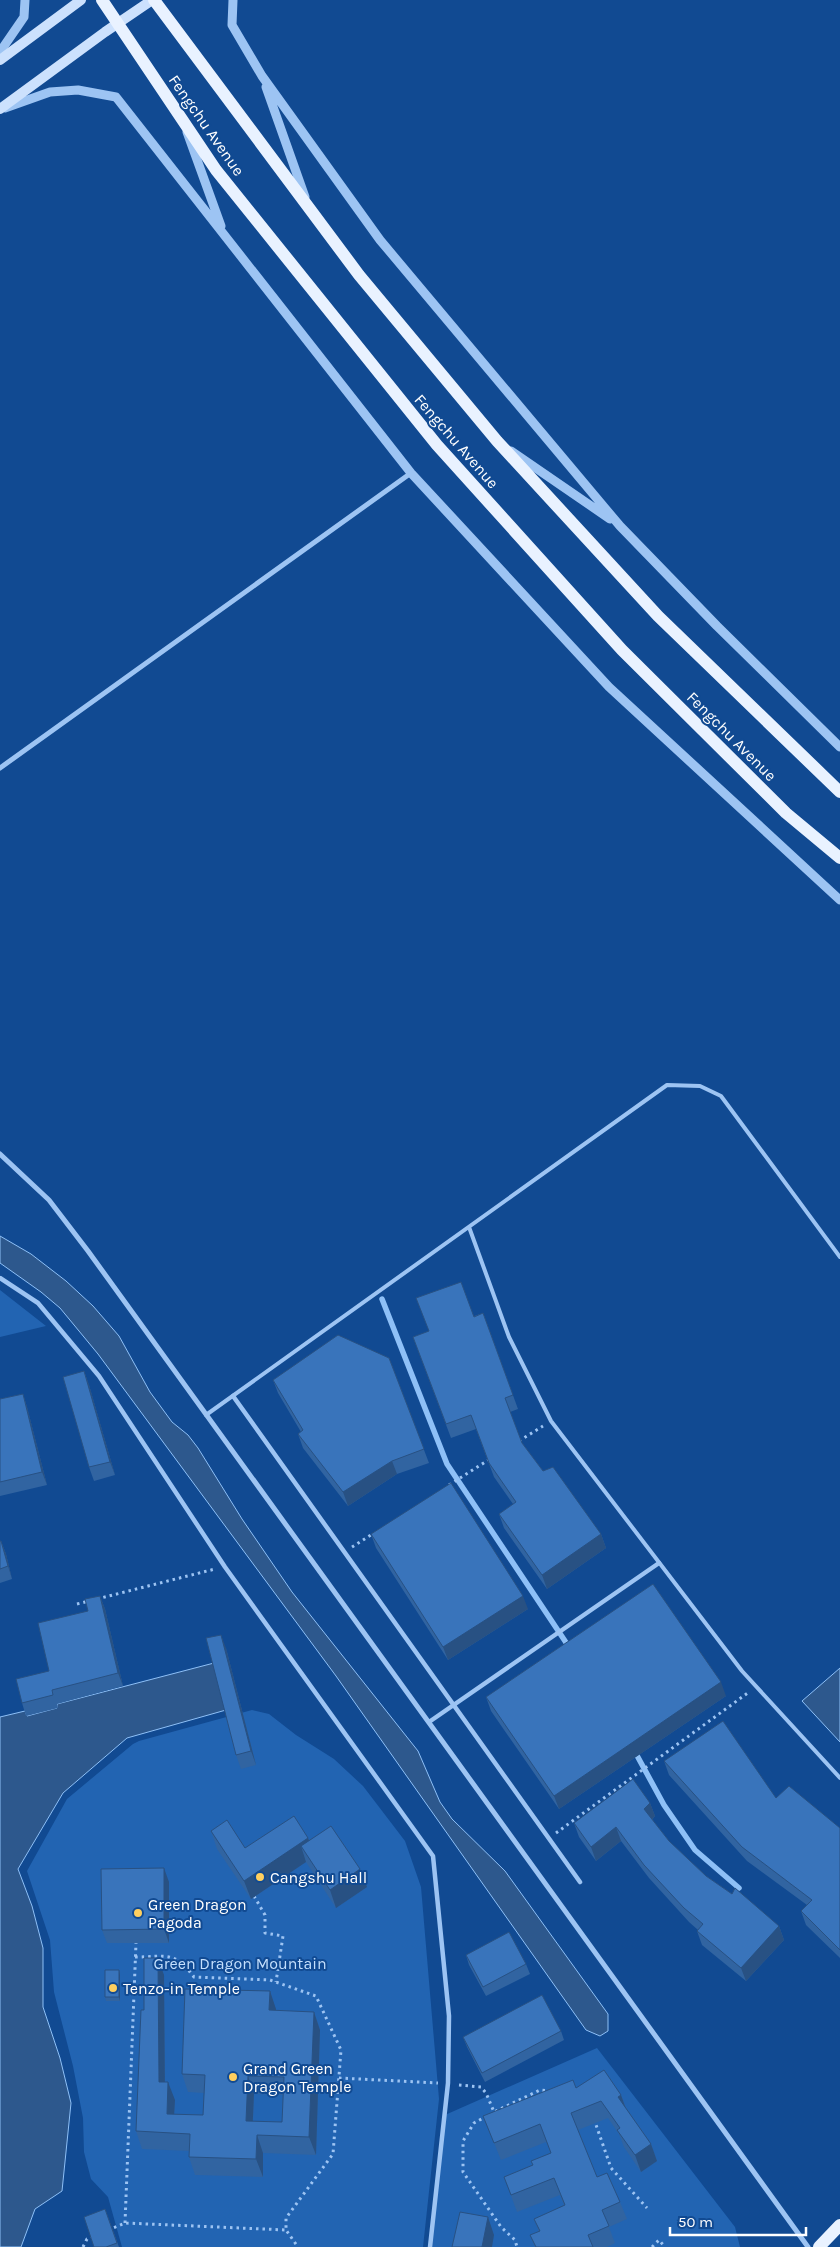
<svg xmlns="http://www.w3.org/2000/svg" width="840" height="2247" font-family="Karla,sans-serif">
  <style>
    .green { fill: #2264b2 }
    .water { fill: #2d588d; stroke: #8ec0f7 }
    .lines { fill: none; stroke-linecap: round; stroke-linejoin: round }
    .stream { stroke: #8ec0f7; stroke-width: 5.5 }
    .path { stroke: #9dc4f3; stroke-width: 3; stroke-dasharray: 2.5 4; stroke-linecap: butt }
    .service { stroke: #9dc4f3; stroke-width: 4 }
    .pedestrian { stroke: #9dc4f3; stroke-width: 4.5 }
    .minor { stroke: #9dc4f3; stroke-width: 5 }
    .tertiary { stroke: #9dc4f3; stroke-width: 9 }
    .secondary { stroke: #cce1fd; stroke-width: 10 }
    .primary { stroke: #e9f2ff; stroke-width: 12 }
    .wall { fill: #3164a1; fill-rule: evenodd }
    .shaded-wall { fill: #285183 }
    .building { fill: #3974bb; stroke: #285183; fill-rule: evenodd }
    .poi-dot { fill: #ffcf5f; stroke: #114a92; stroke-width: 2 }
    .labels { text-anchor: middle; stroke-width: 4; stroke-linejoin: round; paint-order: stroke }
    .street-label { font-size: 16px; fill: #fff; stroke: #114a92 }
    .poi-label { font-size: 16px; fill: #fff; stroke: #114a92; text-anchor: start }
    .park-label { font-size: 16px; fill: #c4dffd; stroke: #114a92 }
  </style>
  <rect width="100%" height="100%" fill="#114a92"/>
  <!-- green -->
  <path class="green" d="M0 1290 46 1326 0 1337Z
    M252 1710 269 1714 296 1735 334 1759 363 1786 405 1841 421 1887 439 2099 423 2247H122L108 2197 91 2179 84 2152 83 2118 73 2066 54 1992 50 1940 27 1871 67 1799 133 1744 139 1741Z
    M597 2048 735 2227 740 2247H428L445 2115Z"/>
  <!-- water -->
  <path class="water" d="M0 1236 31 1254 66 1281 93 1306 119 1336 150 1392 172 1422 188 1435 198 1448 242 1519 292 1592 418 1751 440 1802 452 1819 505 1871 608 2014V2031L600 2036 586 2030 336 1676 98 1354 60 1308 41 1292 0 1263Z
    M214 1663 226 1710 127 1738 63 1793 18 1869 32 1906 43 1948V2007L60 2058 71 2103 62 2191 35 2209 21 2247H0V1717L25 1711 27 1716 57 1708V1704Z
    M840 1668V1742L802 1701Z"/>
  <g class="lines">
    <!-- stream -->
    <path class="stream" d="M382 1299 447 1464 569 1647
      M634 1750 664 1805 695 1850 739 1888"/>
    <!-- path -->
    <path class="path" d="M519 1441 543 1426
      M449 1485 490 1459
      M352 1547 374 1533
      M97 1599 215 1569
      M77 1604 89 1601
      M556 1833 749 1692
      M254 1896 265 1915V1933L283 1936 276 1982
      M135 1957C166 1957 174 1950 194 1977L270 1980 316 1996 341 2050 333 2154 286 2218V2230L298 2247
      M339 2078 438 2083
      M459 2085 481 2087 486 2093 494 2112 540 2090 550 2091
      M487 2116 474 2123 463 2141V2172L501 2227 515 2240 517 2247
      M594 2119 611 2168 647 2208
      M125 2223 136 1943
      M108 2230 125 2223 286 2230
      M83 2247 87 2239 93 2237
      M652 2247 659 2240 665 2247"/>
    <!-- service -->
    <path class="service" d="M469 1227 509 1337 551 1421 742 1671 840 1778
      M206 1415 667 1085 700 1086 721 1096 840 1257"/>
    <!-- pedestrian -->
    <path class="pedestrian" d="M0 1278 38 1303 99 1376 225 1567 433 1856 449 2016 448 2083 430 2247
      M233 1396 580 1882
      M429 1722 659 1563"/>
    <!-- minor -->
    <path class="minor" d="M0 768 411 473
      M0 1154 49 1200 88 1251 808 2247"/>
    <!-- tertiary -->
    <path class="tertiary" d="M233 0 232 25 262 76 380 240 620 526 717 626 840 747
      M0 52 24 17 25 0
      M266 87 305 197
      M5 108 50 92 78 90 116 97 411 473 609 687 840 900
      M187 132 221 226
      M511 451 610 519"/>
    <!-- secondary -->
    <path class="secondary" d="M0 60 81 0
      M0 109 105 32 152 0"/>
    <!-- primary -->
    <path class="primary" d="M102 0 216 170 437 445 622 650 786 813 840 858
      M154 0 359 275 497 441 658 616 840 792
      M819 2247 840 2225"/>
  </g>
  <!-- wall -->
  <path class="wall" d="M483 1313 518 1409 510 1412 522 1443 543 1471 601 1534 606 1548 547 1589 504 1528 499 1514 513 1504 494 1477 476 1429 451 1438 413 1337Z
    M389 1358 429 1463 397 1474 348 1506 303 1448 298 1434 301 1432 278 1393 273 1380Z
    M84 1371 89 1385 115 1475 94 1481 89 1467Z
    M23 1394 27 1407 47 1485 0 1496V1399Z
    M371 1534 528 1609 448 1660 376 1548Z
    M0 1541H1L6 1554 12 1579 0 1583Z
    M100 1596 105 1609 123 1686 57 1704 58 1708 26 1716 22 1703 49 1671 88 1611Z
    M226 1648 256 1765 241 1769 236 1755Z
    M726 1696 559 1809 491 1711 486 1697Z
    M664 1761 776 1798 840 1828V1958L806 1925 801 1911 807 1905 747 1861 669 1775Z
    M650 1803 655 1816 652 1820 669 1841 706 1876 779 1926 784 1940 746 1981 702 1945 697 1931 698 1930 689 1922 649 1878 621 1841 596 1861 579 1837 574 1823Z
    M211 1831 245 1848 308 1838 309 1840 367 1887 336 1908 306 1862 251 1899 217 1849Z
    M169 1882V1943H107L102 1930Z
    M466 1955 526 1964 530 1974 486 1996 469 1965Z
    M119 1970 120 1975V2001H106L105 1997Z
    M164 1975 165 2082 175 2100 174 2114 203 2115 204 2093 188 2092 182 2074 270 1991 276 2011 314 2012 320 2030 316 2155 263 2153V2177L195 2175 189 2157V2151L142 2149 136 2131 144 2010ZM254 2094 283 2095 282 2122 253 2121Z
    M561 2031 564 2040 485 2082 467 2047 463 2037Z
    M576 2088 621 2095 626 2108 651 2144 657 2161 641 2172 624 2147 619 2134 608 2118 578 2130 597 2177 620 2202 627 2219 609 2227 615 2243 607 2247H535L530 2235 539 2232 534 2219 564 2205 560 2195 517 2212 504 2177 532 2165 551 2153 546 2142 501 2160 483 2116Z
    M105 2209 119 2247H94Z"/>
  <!-- shaded-wall -->
  <path class="shaded-wall" d="M84 1371 89 1385 115 1475 110 1462Z
    M23 1394 27 1407 47 1485 42 1472Z
    M392 1461 397 1474 348 1506 343 1492Z
    M601 1534 606 1548 547 1589 542 1575Z
    M1 1541 6 1554 12 1579 8 1566Z
    M100 1596 105 1609 123 1686 118 1673Z
    M523 1596 528 1609 448 1660 443 1647Z
    M221 1635 226 1648 256 1765 251 1751Z
    M721 1682 726 1696 559 1809 554 1796Z
    M650 1803 655 1816 649 1823 644 1809Z
    M616 1827 621 1841 596 1861 591 1847Z
    M308 1838 315 1856 301 1846 306 1862 251 1899 244 1881Z
    M164 1868 169 1882V1943L164 1929Z
    M360 1869 367 1887 336 1908 330 1890Z
    M779 1926 784 1940 746 1981 741 1968Z
    M158 1958 164 1975 165 2099 159 2082Z
    M119 1970 120 1975V2001L119 1997Z
    M270 1991 276 2009V2028L269 2010Z
    M314 2012 320 2030 316 2155 309 2137Z
    M248 2076 254 2094 252 2138 246 2121Z
    M168 2082 175 2100 173 2132 167 2114Z
    M621 2095 627 2112 618 2097Z
    M257 2135 263 2153V2177L256 2159Z
    M651 2144 657 2161 641 2172 635 2155Z
    M488 2217 494 2235 492 2247H482Z"/>
  <!-- building -->
  <path class="building" d="M461 1282 474 1317 483 1313 513 1395 505 1398 522 1443 543 1471 553 1467 601 1534 542 1575 499 1514 516 1502 489 1463 471 1415 446 1424 413 1337 429 1331 416 1298Z
    M338 1335 389 1358 424 1449 392 1461 343 1492 298 1434 303 1430 273 1380Z
    M84 1371 110 1462 89 1467 63 1377Z
    M23 1394 42 1472 0 1482V1399Z
    M451 1483 523 1596 443 1647 371 1534Z
    M0 1541H1L8 1566 0 1569Z
    M653 1584 721 1682 554 1796 486 1697Z
    M100 1596 118 1673 52 1690 53 1695 22 1703 16 1679 49 1671 38 1623 88 1611 85 1599Z
    M221 1635 251 1751 236 1755 206 1638Z
    M723 1721 776 1798 789 1786 840 1828V1950L801 1911 812 1900 742 1847 664 1761Z
    M633 1779 650 1803 644 1809 669 1841 706 1876 732 1894 735 1888 779 1926 741 1968 697 1931 703 1924 684 1908 644 1865 616 1827 591 1847 574 1823Z
    M294 1816 308 1838 244 1881 211 1831 227 1820 245 1848Z
    M331 1826 360 1869 330 1890 301 1846Z
    M164 1868V1929L102 1930 101 1869Z
    M509 1932 526 1964 483 1987 466 1955Z
    M144 1958H158L159 2082H168L167 2114 203 2115 205 2075 182 2074 185 1989 270 1991 269 2010 314 2012 309 2137 257 2135 256 2159 189 2157 190 2134 136 2131 141 2010H144ZM248 2076 284 2077 282 2122 246 2121Z
    M105 1970H119V1997H105Z
    M542 1995 561 2031 482 2073 463 2037Z
    M604 2070 621 2095 618 2097 651 2144 635 2155 617 2130 620 2128 601 2101 571 2113 597 2177 607 2173 620 2202 602 2210 609 2226 588 2235 593 2247H536L530 2235 540 2231 534 2219 565 2205 554 2178 511 2195 504 2177 533 2165 531 2161 551 2153 540 2124 494 2143 483 2116 573 2080 576 2088Z
    M105 2209 117 2243 106 2247H94L84 2217Z
    M460 2212 488 2217 482 2247H452Z"/>
  <!-- markers -->
  <g class="poi-dot">
    <circle cx="260" cy="1877" r="5"/>
    <circle cx="138" cy="1913" r="5"/>
    <circle cx="113" cy="1988" r="5"/>
    <circle cx="233" cy="2077" r="5"/>
  </g>
  <g class="labels">
    <!-- street labels -->
    <g class="street-label">
      <text transform="translate(207 125) rotate(55)" y="6">Fengchu Avenue</text>
      <text transform="translate(457 441) rotate(49)" y="6">Fengchu Avenue</text>
      <text transform="translate(732 736) rotate(45)" y="6">Fengchu Avenue</text>
    </g>
    <!-- poi labels -->
    <g class="poi-label">
      <text x="270" y="1883">Cangshu Hall</text>
      <text x="148" y="1910">Green Dragon<tspan x="148" dy="18">Pagoda</tspan></text>
      <text x="123" y="1994">Tenzo-in Temple</text>
      <text x="243" y="2074">Grand Green<tspan x="243" dy="18">Dragon Temple</tspan></text>
    </g>
    <!-- park labels -->
    <g class="park-label">
      <text x="240" y="1969">Green Dragon Mountain</text>
    </g>
  </g>
  <!-- scale -->
  <path d="M670 2227v8h136v-8" fill="none" stroke="#ffffff" stroke-width="2.5"/>
  <text x="678" y="2227" font-size="15" fill="#ffffff" stroke="#114a92" stroke-width="4" paint-order="stroke">50 m</text>
</svg>
